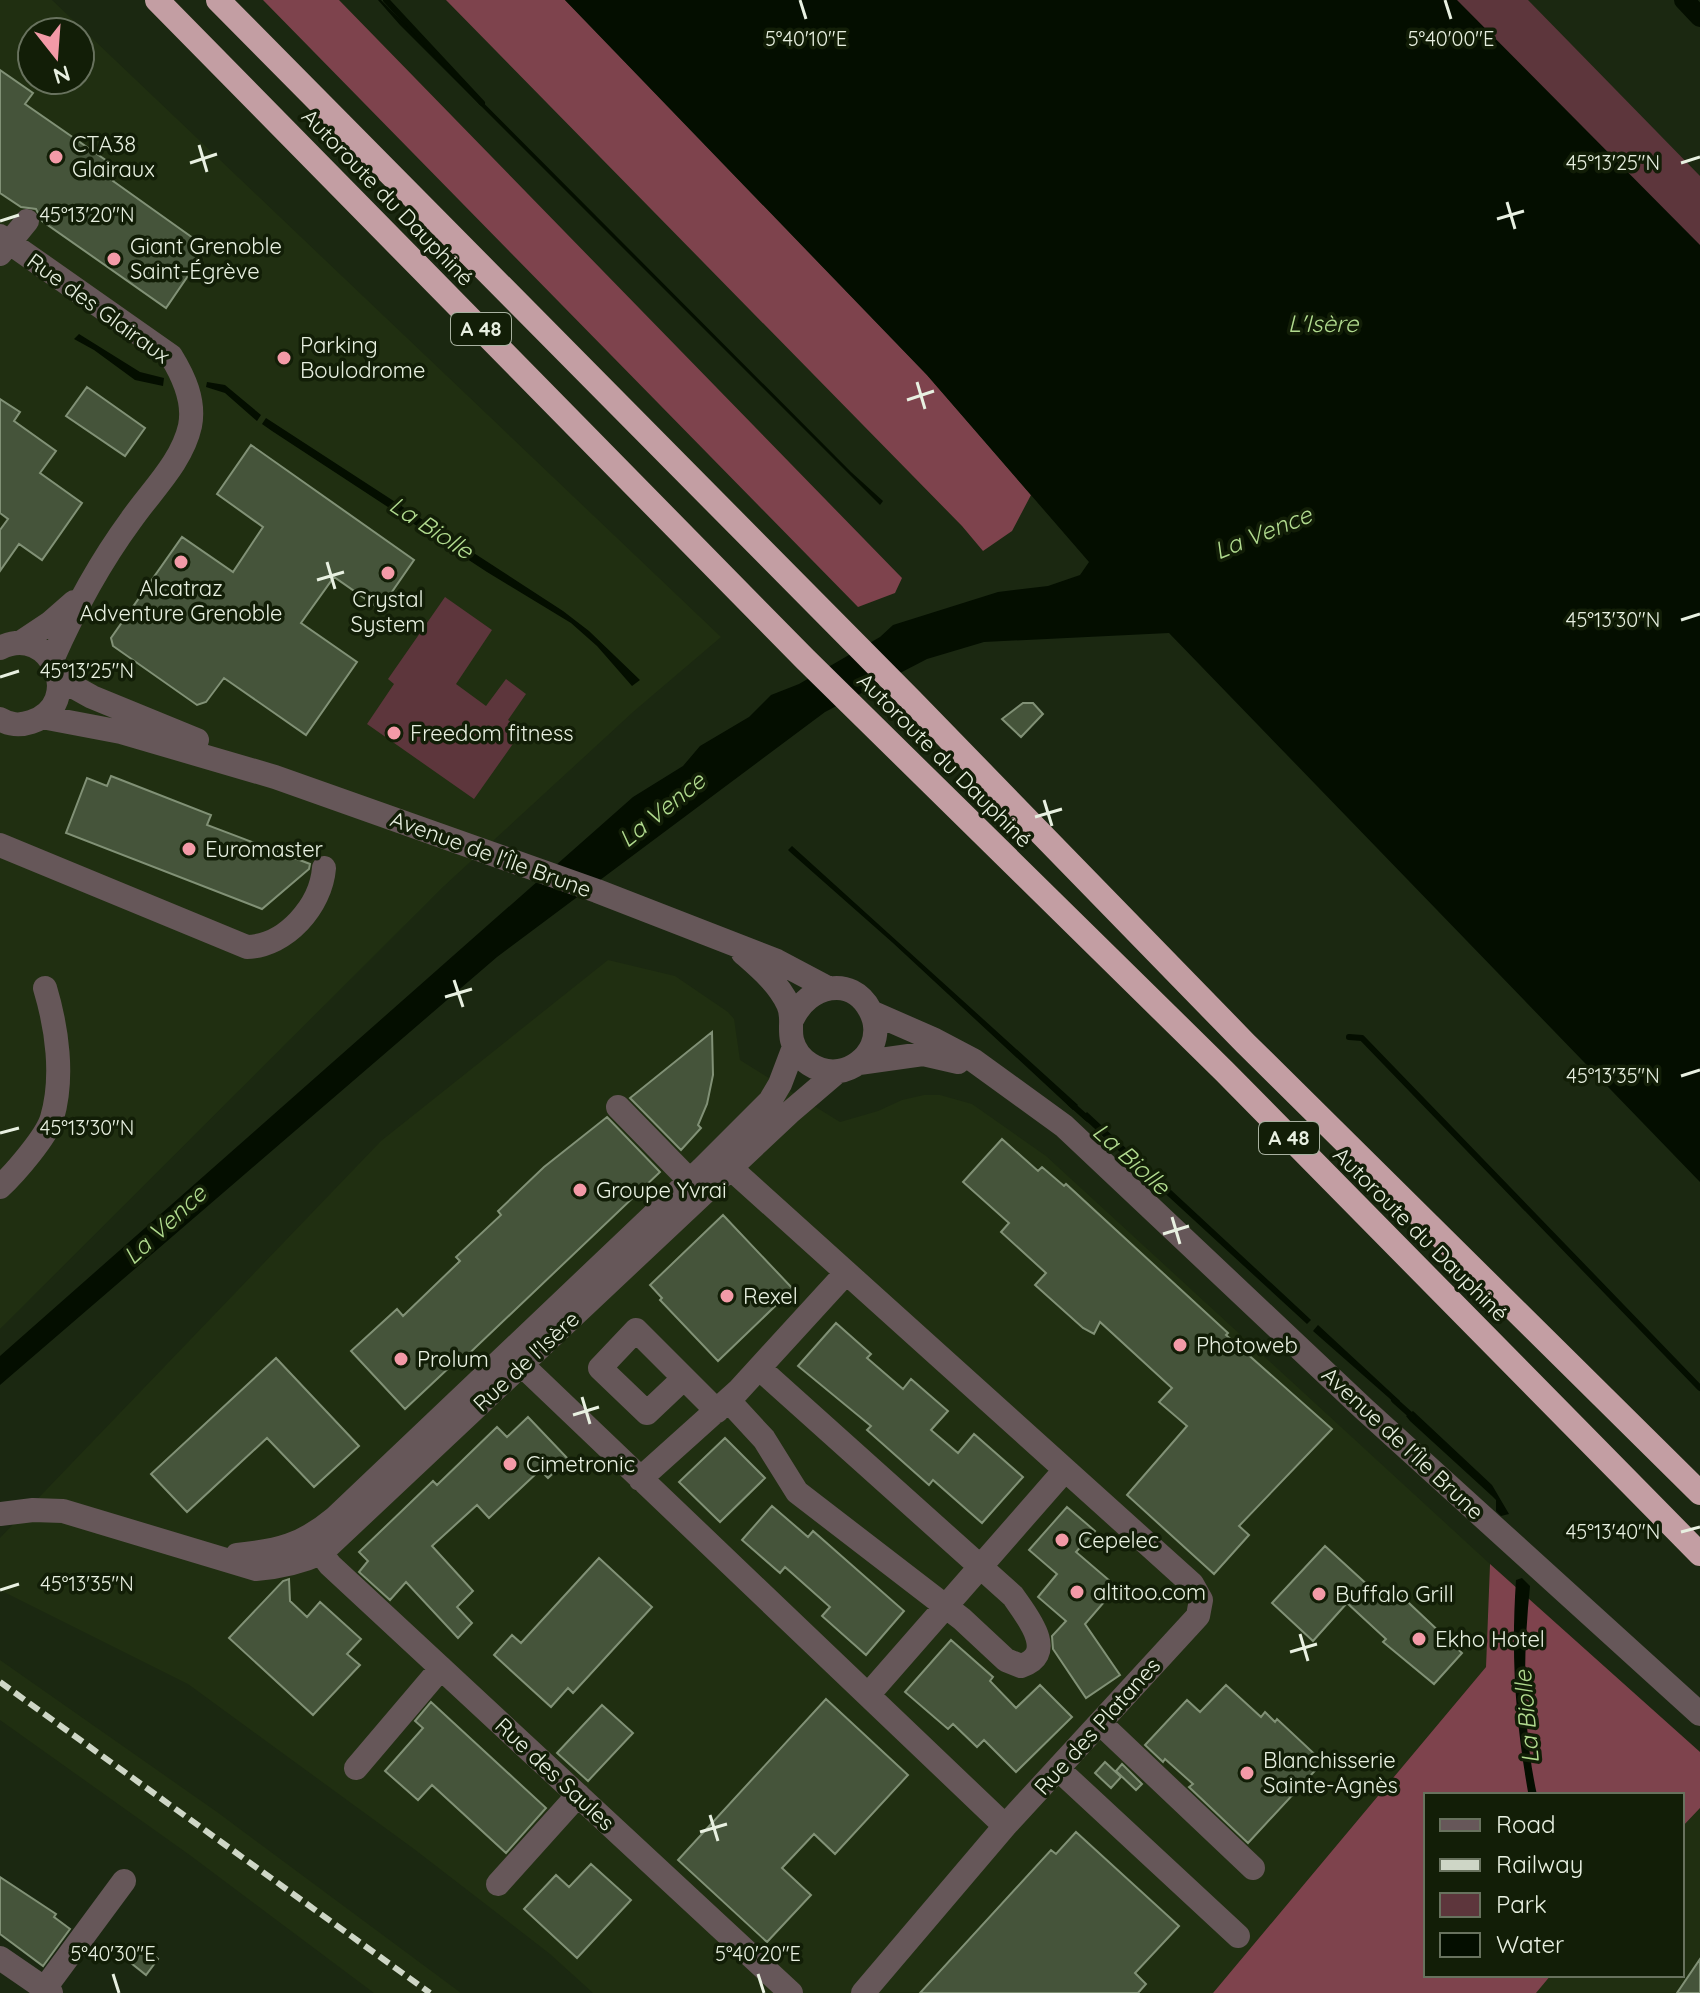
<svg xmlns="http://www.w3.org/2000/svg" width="1700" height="1993" font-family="Quicksand,sans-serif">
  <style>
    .built { fill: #202f11; fill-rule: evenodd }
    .green { fill: #5d363c }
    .forest { fill: #7e434d }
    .water { fill: #040e00 }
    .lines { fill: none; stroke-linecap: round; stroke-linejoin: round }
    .stream { stroke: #040e00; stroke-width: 6 }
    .canal { stroke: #040e00; stroke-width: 20 }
    .building { fill: #45543a; stroke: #819176; stroke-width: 2 }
    .minor { stroke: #665759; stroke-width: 24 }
    .highway { stroke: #c39ea3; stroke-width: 24 }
    .rail { stroke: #ced6c6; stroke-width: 6; stroke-dasharray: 12 6; stroke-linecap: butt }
    .ticks { fill: none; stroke: #e8f0e1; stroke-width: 3 }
    .poi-dot { fill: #f39aa7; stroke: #121e07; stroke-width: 3 }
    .labels { text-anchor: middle; stroke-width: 7; stroke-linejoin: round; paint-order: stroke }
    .shield { fill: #121e07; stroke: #a8b1a0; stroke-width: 2 }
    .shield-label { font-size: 20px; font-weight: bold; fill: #e8f0e1 }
    .poi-label { font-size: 22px; fill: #e8f0e1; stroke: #121e07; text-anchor: start }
    .street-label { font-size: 22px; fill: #e8f0e1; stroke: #121e07 }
    .water-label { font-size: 24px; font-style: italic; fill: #b1db8f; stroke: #121e07 }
    .ticks-label { font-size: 20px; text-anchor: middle; fill: #e8f0e1; stroke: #121e07; stroke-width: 7; stroke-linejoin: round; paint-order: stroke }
  </style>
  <rect width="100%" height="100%" fill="#1b2811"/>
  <!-- built -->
  <path class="built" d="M0 0H52L721 637 633 712 444 886 0 1329ZM32 32H80V80H32Z
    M608 960 675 976 728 1012 734 1019 740 1060 840 1122 878 1111 902 1100 924 1095H940L972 1104 1046 1156 1490 1564 1486 1667 1213 1993H593L550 1954 414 1849 188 1684 0 1590V1538L381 1141Z
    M0 1660 217 1812 461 1993H374L191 1856 0 1720Z
    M1700 1808V1993H1536L1551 1975H1682V1827Z"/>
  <!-- green -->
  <path class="green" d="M1366 0H1528L1700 176V325Z
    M445 597 492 630 456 684 486 706 506 679 526 694 508 720 522 731 474 799 367 724 394 684 388 679Z"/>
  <!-- forest -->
  <path class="forest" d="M263 0H339L902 578 895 593 858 607Z
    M446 0H565L927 375 1031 495 1012 531 983 551 962 526Z
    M1490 1564 1700 1752V1808L1682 1827V1795H1426V1975H1551L1536 1993H1213L1486 1667Z"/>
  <!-- water -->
  <path class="water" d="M378 0H381L851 472 883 501 880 505 400 25Z
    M565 0H1457L1700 245V1182L1169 633 984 642 927 659 825 712 497 957 0 1385V1356L633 797 683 766 700 746 749 717 771 695 799 684 880 637 893 625 998 592 1048 586 1080 575 1089 562 927 375Z
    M79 334 140 372 164 378 163 386 135 380 94 350 74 339Z
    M207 382 225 385 261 415 257 421 225 393 206 387Z
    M266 418 563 611 589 631 640 680 632 686 597 646 571 623 487 572 272 431 262 424Z
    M792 846 1078 1105 1073 1110 893 943 790 852 788 850Z
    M1087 1112 1310 1319 1311 1320 1307 1324 1082 1117Z
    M1318 1325 1400 1401 1397 1405 1313 1331Z
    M1413 1411 1492 1485 1509 1514 1501 1516 1496 1511V1500L1492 1496 1410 1421 1406 1416Z
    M1522 1578 1530 1586C1523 1656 1522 1726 1537 1795H1529L1528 1792C1515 1717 1511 1656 1516 1580Z"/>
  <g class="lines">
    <!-- stream -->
    <path class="stream" d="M386 0 482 103
      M1349 1037 1362 1038 1700 1388
      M1070 1103 1088 1119
      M1394 1400 1413 1417"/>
    <!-- canal -->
    <path class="canal" d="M1684 0 1700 17"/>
  </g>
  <!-- building -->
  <path class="building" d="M0 70 33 93 25 104 120 170 113 181 207 248 166 308 42 221 36 209 21 207 0 193Z
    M87 387 145 428 125 456 66 416Z
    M0 399 20 412 14 421 56 451 40 473 82 503 42 560 19 544 0 571V530L8 519 0 513Z
    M251 445 414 560 380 609 334 577 301 623 357 662 306 735 224 678 206 702 197 705 113 646 111 638 182 537 233 572 263 527 217 494Z
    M1023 703H1033L1043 714 1021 737 1002 719Z
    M111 776 211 815 207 825 310 864 309 869 262 909 66 833 87 778 107 786Z
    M712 1032 713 1075 707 1104 698 1125 701 1128 681 1150 630 1098Z
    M607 1117 660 1172 456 1366 454 1363 405 1409 351 1351 397 1309 403 1316 460 1261 456 1257 501 1215 498 1211 544 1167Z
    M1002 1139 1038 1171 1042 1167 1064 1186 1066 1184 1228 1333 1226 1335 1332 1429 1239 1526 1249 1535 1214 1574 1127 1495 1187 1426 1159 1402 1172 1388 1100 1322 1094 1334 1083 1328 1035 1285 1046 1273 1001 1232 1009 1223 963 1182Z
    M723 1215 793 1289 718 1361 660 1300 662 1298 650 1285Z
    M836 1323 871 1354 867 1358 903 1389 911 1379 948 1411 931 1430 958 1453 974 1434 1023 1477 982 1523 933 1480 929 1485 867 1430 871 1426 798 1366Z
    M276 1358 359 1446 314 1487 267 1438 187 1512 151 1474Z
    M528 1417 568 1459 548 1478 540 1470 489 1518 477 1505 432 1546 473 1591 457 1607 472 1623 458 1638 406 1582 390 1600 359 1572 368 1561 359 1552 433 1481 437 1485 497 1427 507 1437Z
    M725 1438 765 1478 720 1522 679 1482Z
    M772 1506 808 1537 813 1531 904 1611 866 1655 822 1616 830 1607 785 1567 780 1573 742 1540Z
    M1067 1507 1095 1531 1076 1552 1117 1587 1085 1624 1120 1675 1086 1698 1053 1649 1052 1636 1066 1621 1038 1597 1057 1574 1029 1550Z
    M1325 1546 1383 1599 1393 1588 1462 1653 1434 1684 1383 1642 1386 1639 1347 1603 1313 1641 1272 1603Z
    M599 1558 652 1607 573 1693 568 1688 551 1707 494 1655 512 1635 521 1643Z
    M289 1579 290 1601 307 1617 320 1602 361 1639 347 1654 360 1665 313 1715 229 1638 283 1581Z
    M951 1640 993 1677 990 1681 1016 1708 1040 1685 1072 1717 1016 1772 984 1740 977 1747 953 1724 948 1729 905 1692Z
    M1226 1685 1261 1717 1265 1712 1275 1722 1277 1719 1323 1762 1248 1843 1189 1787 1193 1784 1165 1759 1163 1762 1145 1745 1187 1700 1200 1712Z
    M826 1699 908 1775 835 1854 814 1834 782 1868 811 1895 767 1942 678 1860Z
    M431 1702 546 1808 506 1853 432 1785 418 1800 385 1771 423 1728 415 1721Z
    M602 1705 633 1733 588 1781 557 1753Z
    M1105 1762 1121 1777 1111 1788 1095 1773Z
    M1122 1764 1142 1784 1136 1790 1116 1771Z
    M1076 1832 1179 1926 1135 1973 1146 1984 1138 1993H920L1051 1850 1056 1854Z
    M591 1864 631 1900 577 1958 524 1909 556 1875 569 1887Z
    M0 1877 56 1914 54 1917 70 1929 43 1966 0 1934Z
    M139 1944 158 1959 146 1975 126 1959Z
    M1700 1959V1993H1677Z"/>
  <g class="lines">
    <!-- minor -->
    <path class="minor" d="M0 236 171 356C184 377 195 401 190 426 182 462 151 491 131 520 98 565 74 610 52 660
      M0 254 27 221
      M20 643 50 623 74 602
      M0 648C51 622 86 704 31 722 19 726 10 725 0 719
      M58 678 92 697 197 740
      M42 717 121 732 275 777 597 891 777 961 828 988
      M0 845 247 947C286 946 321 906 324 868
      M743 953C760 968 778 983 788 1004 794 1016 789 1027 792 1040 797 1060 818 1074 839 1071 853 1069 866 1059 872 1046 877 1034 876 1021 870 1010 851 974 808 986 793 1018
      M871 1012 935 1040 973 1060 1064 1126 1364 1409 1700 1714
      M859 1063 923 1054 958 1062
      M618 1107 699 1190
      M716 1155 1192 1584 1201 1600 1198 1616 1005 1826 863 1993
      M0 1187C15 1173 47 1136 52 1118 64 1077 57 1028 45 988
      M522 1365 1005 1826
      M684 1378 647 1413 600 1368 636 1330 717 1411
      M728 1400 764 1439 797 1492 962 1619 1006 1660 1021 1666C1059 1654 1026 1615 1013 1596L760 1369
      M640 1479 738 1391 846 1273
      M0 1514 33 1510 63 1511 256 1569C280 1567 299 1563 321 1553L789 1113 837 1072
      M323 1540 321 1553 330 1565 791 1993
      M237 1555C278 1551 303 1545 335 1518L702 1169 770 1101 780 1084 794 1047
      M868 1695 1065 1470
      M1100 1723 1253 1868
      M356 1768 441 1668
      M1058 1769 1238 1936
      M498 1884 578 1795
      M0 1958 51 1993
      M45 1988 124 1881"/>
    <!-- highway -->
    <path class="highway" d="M157 0 805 659 1224 1071 1700 1554
      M218 0 911 700 1245 1043 1700 1493"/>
    <!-- rail -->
    <path class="rail" d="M0 1682 430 1993"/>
  </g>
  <!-- ticks -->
  <path class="ticks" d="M800 0 806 19M1445 0 1451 19M199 145 207 172M190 163 217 154M1681 163 1700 157M1507 202 1515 229M1497 219 1524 211M0 221 19 215M917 382 925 409M907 400 934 391M327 562 335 589M317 580 344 572M1681 620 1700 614M0 677 19 671M1044 800 1052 826M1035 817 1062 809M454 980 463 1007M445 997 472 989M1681 1076 1700 1070M0 1133 19 1128M1172 1217 1180 1244M1163 1234 1189 1226M582 1397 590 1424M573 1415 599 1407M1681 1532 1700 1527M0 1590 19 1584M1300 1634 1308 1661M1290 1652 1317 1644M710 1815 718 1841M700 1832 727 1824M113 1974 119 1993M758 1974 764 1993"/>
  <!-- markers -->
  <g class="poi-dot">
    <circle cx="56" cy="157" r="8"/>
    <circle cx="114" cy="259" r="8"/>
    <circle cx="284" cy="358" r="8"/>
    <circle cx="181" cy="562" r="8"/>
    <circle cx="388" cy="573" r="8"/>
    <circle cx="394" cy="733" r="8"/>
    <circle cx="189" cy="849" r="8"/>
    <circle cx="580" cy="1190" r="8"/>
    <circle cx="727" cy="1296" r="8"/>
    <circle cx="1180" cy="1345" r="8"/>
    <circle cx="401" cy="1359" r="8"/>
    <circle cx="510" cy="1464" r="8"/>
    <circle cx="1062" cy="1540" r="8"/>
    <circle cx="1077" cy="1592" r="8"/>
    <circle cx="1319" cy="1594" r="8"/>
    <circle cx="1419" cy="1639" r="8"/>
    <circle cx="1247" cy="1773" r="8"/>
  </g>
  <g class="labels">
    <!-- shield labels -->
    <g class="shield">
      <rect x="451" y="313" width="60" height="32" rx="6"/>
      <rect x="1259" y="1122" width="60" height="32" rx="6"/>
    </g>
    <g class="shield-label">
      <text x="481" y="336">A 48</text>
      <text x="1289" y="1145">A 48</text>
    </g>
    <!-- poi labels -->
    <g class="poi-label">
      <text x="72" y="152">CTA38<tspan x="72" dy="25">Glairaux</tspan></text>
      <text x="130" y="254">Giant Grenoble<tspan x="130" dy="25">Saint-Égrève</tspan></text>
      <text x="300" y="353">Parking<tspan x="300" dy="25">Boulodrome</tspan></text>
      <text x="181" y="596" text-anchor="middle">Alcatraz<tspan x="181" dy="25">Adventure Grenoble</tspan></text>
      <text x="388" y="607" text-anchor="middle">Crystal<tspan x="388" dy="25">System</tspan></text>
      <text x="410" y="741">Freedom fitness</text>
      <text x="205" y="857">Euromaster</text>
      <text x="596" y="1198">Groupe Yvrai</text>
      <text x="743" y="1304">Rexel</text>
      <text x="1196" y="1353">Photoweb</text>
      <text x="417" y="1367">Prolum</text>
      <text x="526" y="1472">Cimetronic</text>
      <text x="1078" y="1548">Cepelec</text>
      <text x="1093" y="1600">altitoo.com</text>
      <text x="1335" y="1602">Buffalo Grill</text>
      <text x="1435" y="1647">Ekho Hotel</text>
      <text x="1263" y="1768">Blanchisserie<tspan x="1263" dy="25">Sainte-Agnès</tspan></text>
    </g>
    <!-- street labels -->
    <g class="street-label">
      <text transform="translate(388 197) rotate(46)" y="8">Autoroute du Dauphiné</text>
      <text transform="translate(99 308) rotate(36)" y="8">Rue des Glairaux</text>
      <text transform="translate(945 760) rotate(45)" y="8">Autoroute du Dauphiné</text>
      <text transform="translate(491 854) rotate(20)" y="8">Avenue de l'Île Brune</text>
      <text transform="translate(1421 1234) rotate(45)" y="8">Autoroute du Dauphiné</text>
      <text transform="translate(526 1361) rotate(-43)" y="8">Rue de l'Isère</text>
      <text transform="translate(1403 1443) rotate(43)" y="8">Avenue de l'Île Brune</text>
      <text transform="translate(1097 1726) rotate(-48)" y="8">Rue des Platanes</text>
      <text transform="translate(555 1774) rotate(43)" y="8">Rue des Saules</text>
    </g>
    <!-- water labels -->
    <g class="water-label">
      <text x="1323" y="332">L'Isère</text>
      <text transform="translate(431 528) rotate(33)" y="8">La Biolle</text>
      <text transform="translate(1263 533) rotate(-22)" y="8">La Vence</text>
      <text transform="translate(662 810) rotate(-39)" y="8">La Vence</text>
      <text transform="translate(1131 1159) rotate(42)" y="8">La Biolle</text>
      <text transform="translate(165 1225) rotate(-43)" y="8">La Vence</text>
      <text transform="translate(1527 1717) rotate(-95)" y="8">La Biolle</text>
    </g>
  </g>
  <g class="ticks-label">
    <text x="806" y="46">5°40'10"E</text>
    <text x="1451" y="46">5°40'00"E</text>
    <text x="1613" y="170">45°13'25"N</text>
    <text x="87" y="222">45°13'20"N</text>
    <text x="1613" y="627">45°13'30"N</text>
    <text x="87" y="678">45°13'25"N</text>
    <text x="1613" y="1083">45°13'35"N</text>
    <text x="87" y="1135">45°13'30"N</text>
    <text x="1613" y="1539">45°13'40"N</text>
    <text x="87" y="1591">45°13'35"N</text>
    <text x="113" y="1961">5°40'30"E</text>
    <text x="758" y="1961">5°40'20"E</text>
  </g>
  <!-- legend -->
  <rect x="1424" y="1793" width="260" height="184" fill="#121e07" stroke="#68725e" stroke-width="2"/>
  <rect x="1440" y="1819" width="40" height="12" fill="#665759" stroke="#68725e" stroke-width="2"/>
  <text x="1496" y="1833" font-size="24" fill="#e8f0e1">Road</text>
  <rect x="1440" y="1859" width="40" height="12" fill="#ced6c6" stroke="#68725e" stroke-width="2"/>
  <text x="1496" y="1873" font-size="24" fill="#e8f0e1">Railway</text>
  <rect x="1440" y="1893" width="40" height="24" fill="#5d363c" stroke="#68725e" stroke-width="2"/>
  <text x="1496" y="1913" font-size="24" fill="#e8f0e1">Park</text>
  <rect x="1440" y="1933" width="40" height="24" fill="#040e00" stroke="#68725e" stroke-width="2"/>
  <text x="1496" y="1953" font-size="24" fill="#e8f0e1">Water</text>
  <!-- north arrow -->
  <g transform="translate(56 56) rotate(163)"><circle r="38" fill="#121e07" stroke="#68725e" stroke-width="2"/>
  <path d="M0-6L14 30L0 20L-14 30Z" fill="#f39aa7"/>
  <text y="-12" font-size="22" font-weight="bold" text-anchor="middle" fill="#e8f0e1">N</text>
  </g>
</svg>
